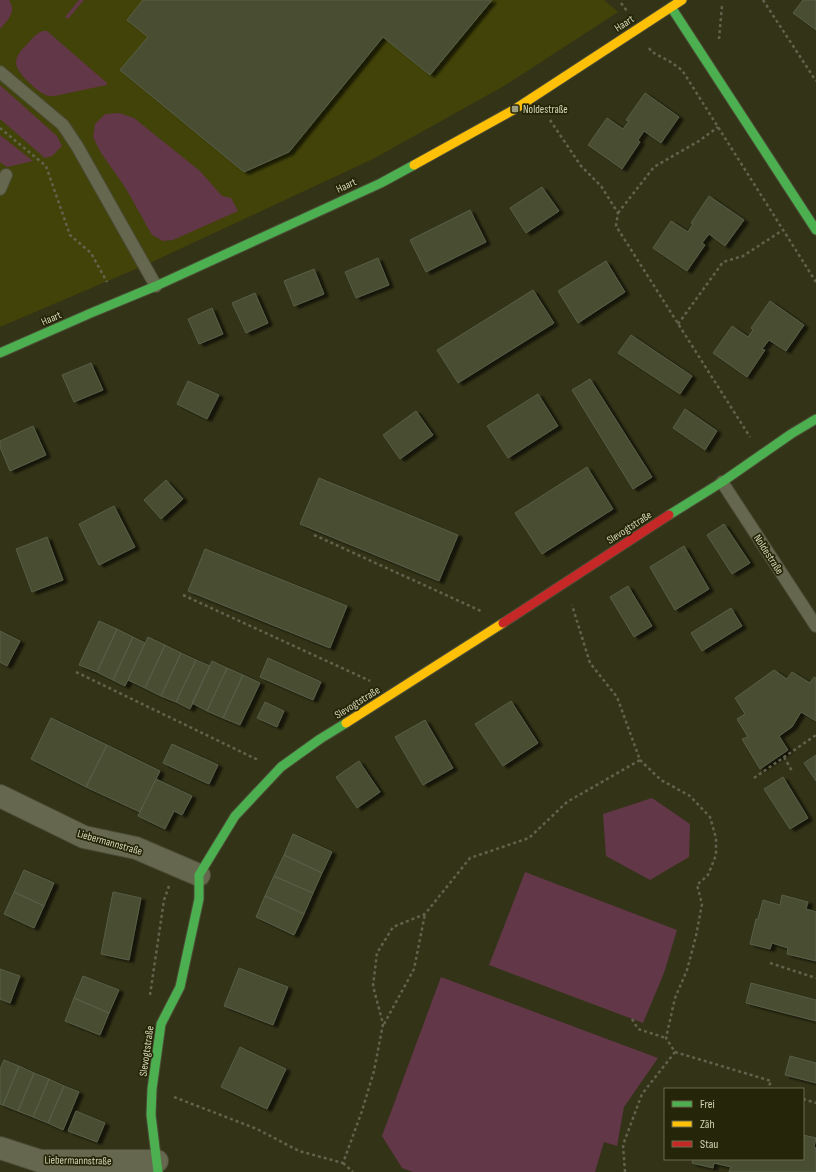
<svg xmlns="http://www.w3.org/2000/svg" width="816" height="1172" font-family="'Sofia Sans Condensed',sans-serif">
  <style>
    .built { fill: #424308 }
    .green { fill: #623747 }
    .building { fill: #484e32; stroke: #585e47; filter: url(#shadow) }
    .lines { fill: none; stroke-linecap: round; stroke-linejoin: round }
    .lane-casing { stroke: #4b4c36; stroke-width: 14 }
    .street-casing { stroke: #4b4c36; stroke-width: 24 }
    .fast-casing { stroke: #4b4c36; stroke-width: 11 }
    .slow-casing { stroke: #4b4c36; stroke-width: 11 }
    .jam-casing { stroke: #4b4c36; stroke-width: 11 }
    .path { stroke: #61634d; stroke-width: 2.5; stroke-dasharray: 3 3; stroke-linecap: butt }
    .lane { stroke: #66674f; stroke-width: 12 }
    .street { stroke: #66674f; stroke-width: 22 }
    .fast { stroke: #4caf50; stroke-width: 9 }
    .slow { stroke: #ffc107; stroke-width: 9 }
    .jam { stroke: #c62828; stroke-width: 9 }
    .poi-dot { fill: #9b9d7d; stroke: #242509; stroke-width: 1.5 }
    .labels { text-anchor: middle; stroke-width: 3.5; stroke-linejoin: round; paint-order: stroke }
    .street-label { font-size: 11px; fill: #d3d6b4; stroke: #242509 }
    .poi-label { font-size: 11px; fill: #d3d6b4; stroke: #242509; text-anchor: start }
  </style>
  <defs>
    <filter id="shadow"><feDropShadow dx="4.5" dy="2.5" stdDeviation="1" flood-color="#0009"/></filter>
  </defs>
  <rect width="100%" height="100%" fill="#333317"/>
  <!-- built -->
  <path class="built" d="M0 0H604L618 12 504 86 373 159 152 262 0 327Z"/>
  <!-- green -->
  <path class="green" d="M0 0H9C17 12 8 20 0 29Z
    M79 0H84L68 19 65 17Z
    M43 31H47L107 83V85L54 96C50 96 46 96 42 93 35 89 16 72 16 63 16 54 23 49 29 42 33 37 37 33 43 31Z
    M0 85 57 136 62 146 52 156 45 158 0 119Z
    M119 113 134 118 200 171 222 196 231 198 238 211 173 240 163 241 152 235 125 187 101 153 93 137 95 124 105 114Z
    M0 135 33 161 7 167 0 162Z
    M652 798 690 824 689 857 650 880 606 856 603 814Z
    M525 872 677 930 664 973 643 1023 489 965Z
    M441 977 658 1058 624 1107 617 1146 604 1142 595 1172H413L402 1168 382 1136Z"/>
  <!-- building -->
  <path class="building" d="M143 0H492L430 75 383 37 289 152 244 172 120 70 148 37 127 20Z
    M803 0H816V30L793 13Z
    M645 93 679 117 661 143 644 131 638 140 640 142 622 169 588 145 607 118 623 129 629 121 626 120Z
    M542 187 559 211 526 233 510 208Z
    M709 196 744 220 725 246 709 234 702 243 705 245 687 271 653 248 671 221 688 232 693 224 691 223Z
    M470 210 486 242 426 272 410 240Z
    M378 258 389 285 356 298 345 272Z
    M606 261 625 292 578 323 558 291Z
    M314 269 324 294 294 306 284 281Z
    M533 290 554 323 458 383 437 350Z
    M255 293 268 323 246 333 232 303Z
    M770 301 804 325 786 351 769 340 762 349 765 350 747 377 713 353 732 326 748 337 753 330 751 328Z
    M212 308 223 334 199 344 188 319Z
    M631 335 692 376 680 394 618 353Z
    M91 363 103 390 74 402 62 375Z
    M590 379 652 477 633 489 572 390Z
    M188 381 219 395 207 419 177 404Z
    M538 394 558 426 508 458 487 426Z
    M685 409 717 431 705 450 673 428Z
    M416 411 433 435 400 459 383 435Z
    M33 426 46 455 10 471 0 447V441Z
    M587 467 613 509 542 554 515 513Z
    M319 478 458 535 439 581 300 524Z
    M166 480 183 499 161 519 144 500Z
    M114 506 135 547 99 565 79 524Z
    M724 524 750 563 732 574 707 535Z
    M47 537 63 580 32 592 16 549Z
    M684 546 709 589 675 610 650 567Z
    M205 549 347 606 330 648 188 591Z
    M628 586 652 626 634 637 610 597Z
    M731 608 742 626 702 651 691 633Z
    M99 621 117 629 97 672 79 665Z
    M117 629 133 637 113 680 97 672Z
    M0 631 20 641 7 666 0 662Z
    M133 637 145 643 125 686 113 680Z
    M148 637 165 645 145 688 128 680Z
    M165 645 181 653 161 696 145 688Z
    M181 653 196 660 176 702 161 696Z
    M268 658 321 682 313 700 260 677Z
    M196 660 210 666 190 709 176 702Z
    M212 661 227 668 207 711 192 703Z
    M227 668 243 675 223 718 207 711Z
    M774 670 787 679 792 672 810 683 814 677 816 678V721L801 712 792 727 779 736 788 750 760 769 742 739 748 737 737 719 745 714 735 698Z
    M243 675 260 683 240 725 223 718Z
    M511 701 538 743 503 766 475 724Z
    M265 702 284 711 277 727 257 718Z
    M51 718 107 745 86 787 31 759Z
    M425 720 453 768 423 785 395 737Z
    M172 744 218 765 209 784 163 763Z
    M107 745 160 771 140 812 86 787Z
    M816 755V781L804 763Z
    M359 761 380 792 357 808 336 777Z
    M783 777 808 818 790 829 764 789Z
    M156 779 192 796 182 815 174 811 165 829 138 816Z
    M293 834 332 852 322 873 284 855Z
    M284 855 322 873 313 893 274 876Z
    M24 870 54 883 44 906 14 892Z
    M274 876 313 893 304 914 265 896Z
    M14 892 44 906 34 928 4 914Z
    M113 892 141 898 129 960 101 954Z
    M782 895 808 902 806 909 816 912V961L787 954 788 948 772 943 770 949 750 944 756 919H758L763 900 780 905Z
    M265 896 304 914 294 935 256 917Z
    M239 968 288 987 273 1025 224 1006Z
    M0 969 20 976 10 1003 0 999Z
    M83 976 119 990 109 1013 74 998Z
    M751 983 816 1000V1021L746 1003Z
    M74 998 109 1013 100 1035 65 1021Z
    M240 1047 286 1069 267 1109 221 1087Z
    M790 1056 816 1063V1083L785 1075Z
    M4 1060 19 1066 3 1105 0 1104V1069Z
    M19 1066 34 1073 18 1111 3 1105Z
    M34 1073 49 1079 33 1117 18 1111Z
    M49 1079 64 1086 48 1123 33 1117Z
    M64 1086 79 1092 63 1130 48 1123Z
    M76 1111 105 1123 97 1142 68 1131Z
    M803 1135 816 1138 814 1147 816 1148V1172H729L731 1167 714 1163 713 1168 692 1163 693 1159H803Z"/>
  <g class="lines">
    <!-- lane casing -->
    <g class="lane-casing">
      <path id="lane" d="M0 72 63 125 77 146 156 286
        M0 189 6 175
        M722 482 816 626"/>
    </g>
    <!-- street casing -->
    <g class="street-casing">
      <path id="street" d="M0 796 84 837 136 848 199 875
        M0 1148 40 1161H157"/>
    </g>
    <!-- fast casing -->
    <g class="fast-casing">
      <path id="fast" d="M671 7 816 230
        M0 353 91 313 156 286 381 183 414 165
        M669 515 722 482 791 434 816 419
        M158 1172 151 1115 152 1089 161 1024 180 987 199 899V875L235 816 281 767 320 739 346 723"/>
    </g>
    <!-- slow casing -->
    <g class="slow-casing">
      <path id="slow" d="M414 165 515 109 682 0
        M346 723 503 623"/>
    </g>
    <!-- jam casing -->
    <g class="jam-casing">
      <path id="jam" d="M503 623 669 515"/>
    </g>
    <!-- path -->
    <path class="path" d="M763 0 816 81
      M621 3 627 11
      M719 39 722 6
      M649 48 652 52 669 61 682 70 816 282
      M550 120 581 166 601 186 618 213 616 226 750 437
      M0 128 46 166 70 235 91 253 107 282
      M618 213 654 167 699 141 718 127
      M678 324 723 262 743 256 783 230
      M314 535 481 611
      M183 595 370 681
      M76 672 258 760
      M784 757 792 771
      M754 778 816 735
      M770 963 816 978
      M150 995 164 900 169 886
      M632 1019 638 1029 666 1038
      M384 1024 414 969 425 914
      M675 1052 771 1081 768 1089
      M174 1097 257 1129 299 1151 343 1163 362 1111 374 1071 383 1024 373 986 377 953 393 927 425 914 470 858 529 838 567 802 640 760 617 697 590 663 572 605
      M803 1099 816 1103
      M343 1163 353 1172
      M625 1172 623 1145 642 1094 675 1052 666 1038 675 998 687 970 696 936 702 904 697 885 708 875 716 855V838L710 817 690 796 661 780 640 760"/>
    <!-- lane -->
    <use href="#lane" class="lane"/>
    <!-- street -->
    <use href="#street" class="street"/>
    <!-- fast -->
    <use href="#fast" class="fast"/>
    <!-- slow -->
    <use href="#slow" class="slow"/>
    <!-- jam -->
    <use href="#jam" class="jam"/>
  </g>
  <!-- markers -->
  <rect class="poi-dot" x="511" y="105" width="8" height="8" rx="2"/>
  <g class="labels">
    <!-- street labels -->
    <g class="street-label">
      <text transform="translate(624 23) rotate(-33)" y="4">Haart</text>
      <text transform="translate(346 185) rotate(-25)" y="4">Haart</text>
      <text transform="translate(51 318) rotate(-24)" y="4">Haart</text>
      <text transform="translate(629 527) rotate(-33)" y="4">Slevogtstraße</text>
      <text transform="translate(769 554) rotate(57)" y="4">Noldestraße</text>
      <text transform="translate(357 702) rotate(-32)" y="4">Slevogtstraße</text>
      <text transform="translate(110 842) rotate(16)" y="4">Liebermannstraße</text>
      <text transform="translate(146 1051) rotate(-82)" y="4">Slevogtstraße</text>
      <text transform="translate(78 1160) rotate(1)" y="4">Liebermannstraße</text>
    </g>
    <!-- poi labels -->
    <g class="poi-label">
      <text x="523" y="113">Noldestraße</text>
    </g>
  </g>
  <!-- legend -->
  <rect x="664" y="1088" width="140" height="72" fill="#242509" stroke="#6a6c4d"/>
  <rect x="672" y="1101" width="20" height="6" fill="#4caf50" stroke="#6a6c4d"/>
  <text x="700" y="1108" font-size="12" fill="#d3d6b4">Frei</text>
  <rect x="672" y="1121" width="20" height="6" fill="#ffc107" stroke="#6a6c4d"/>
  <text x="700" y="1128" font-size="12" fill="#d3d6b4">Zäh</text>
  <rect x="672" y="1141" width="20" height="6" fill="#c62828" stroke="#6a6c4d"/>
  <text x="700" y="1148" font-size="12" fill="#d3d6b4">Stau</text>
</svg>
